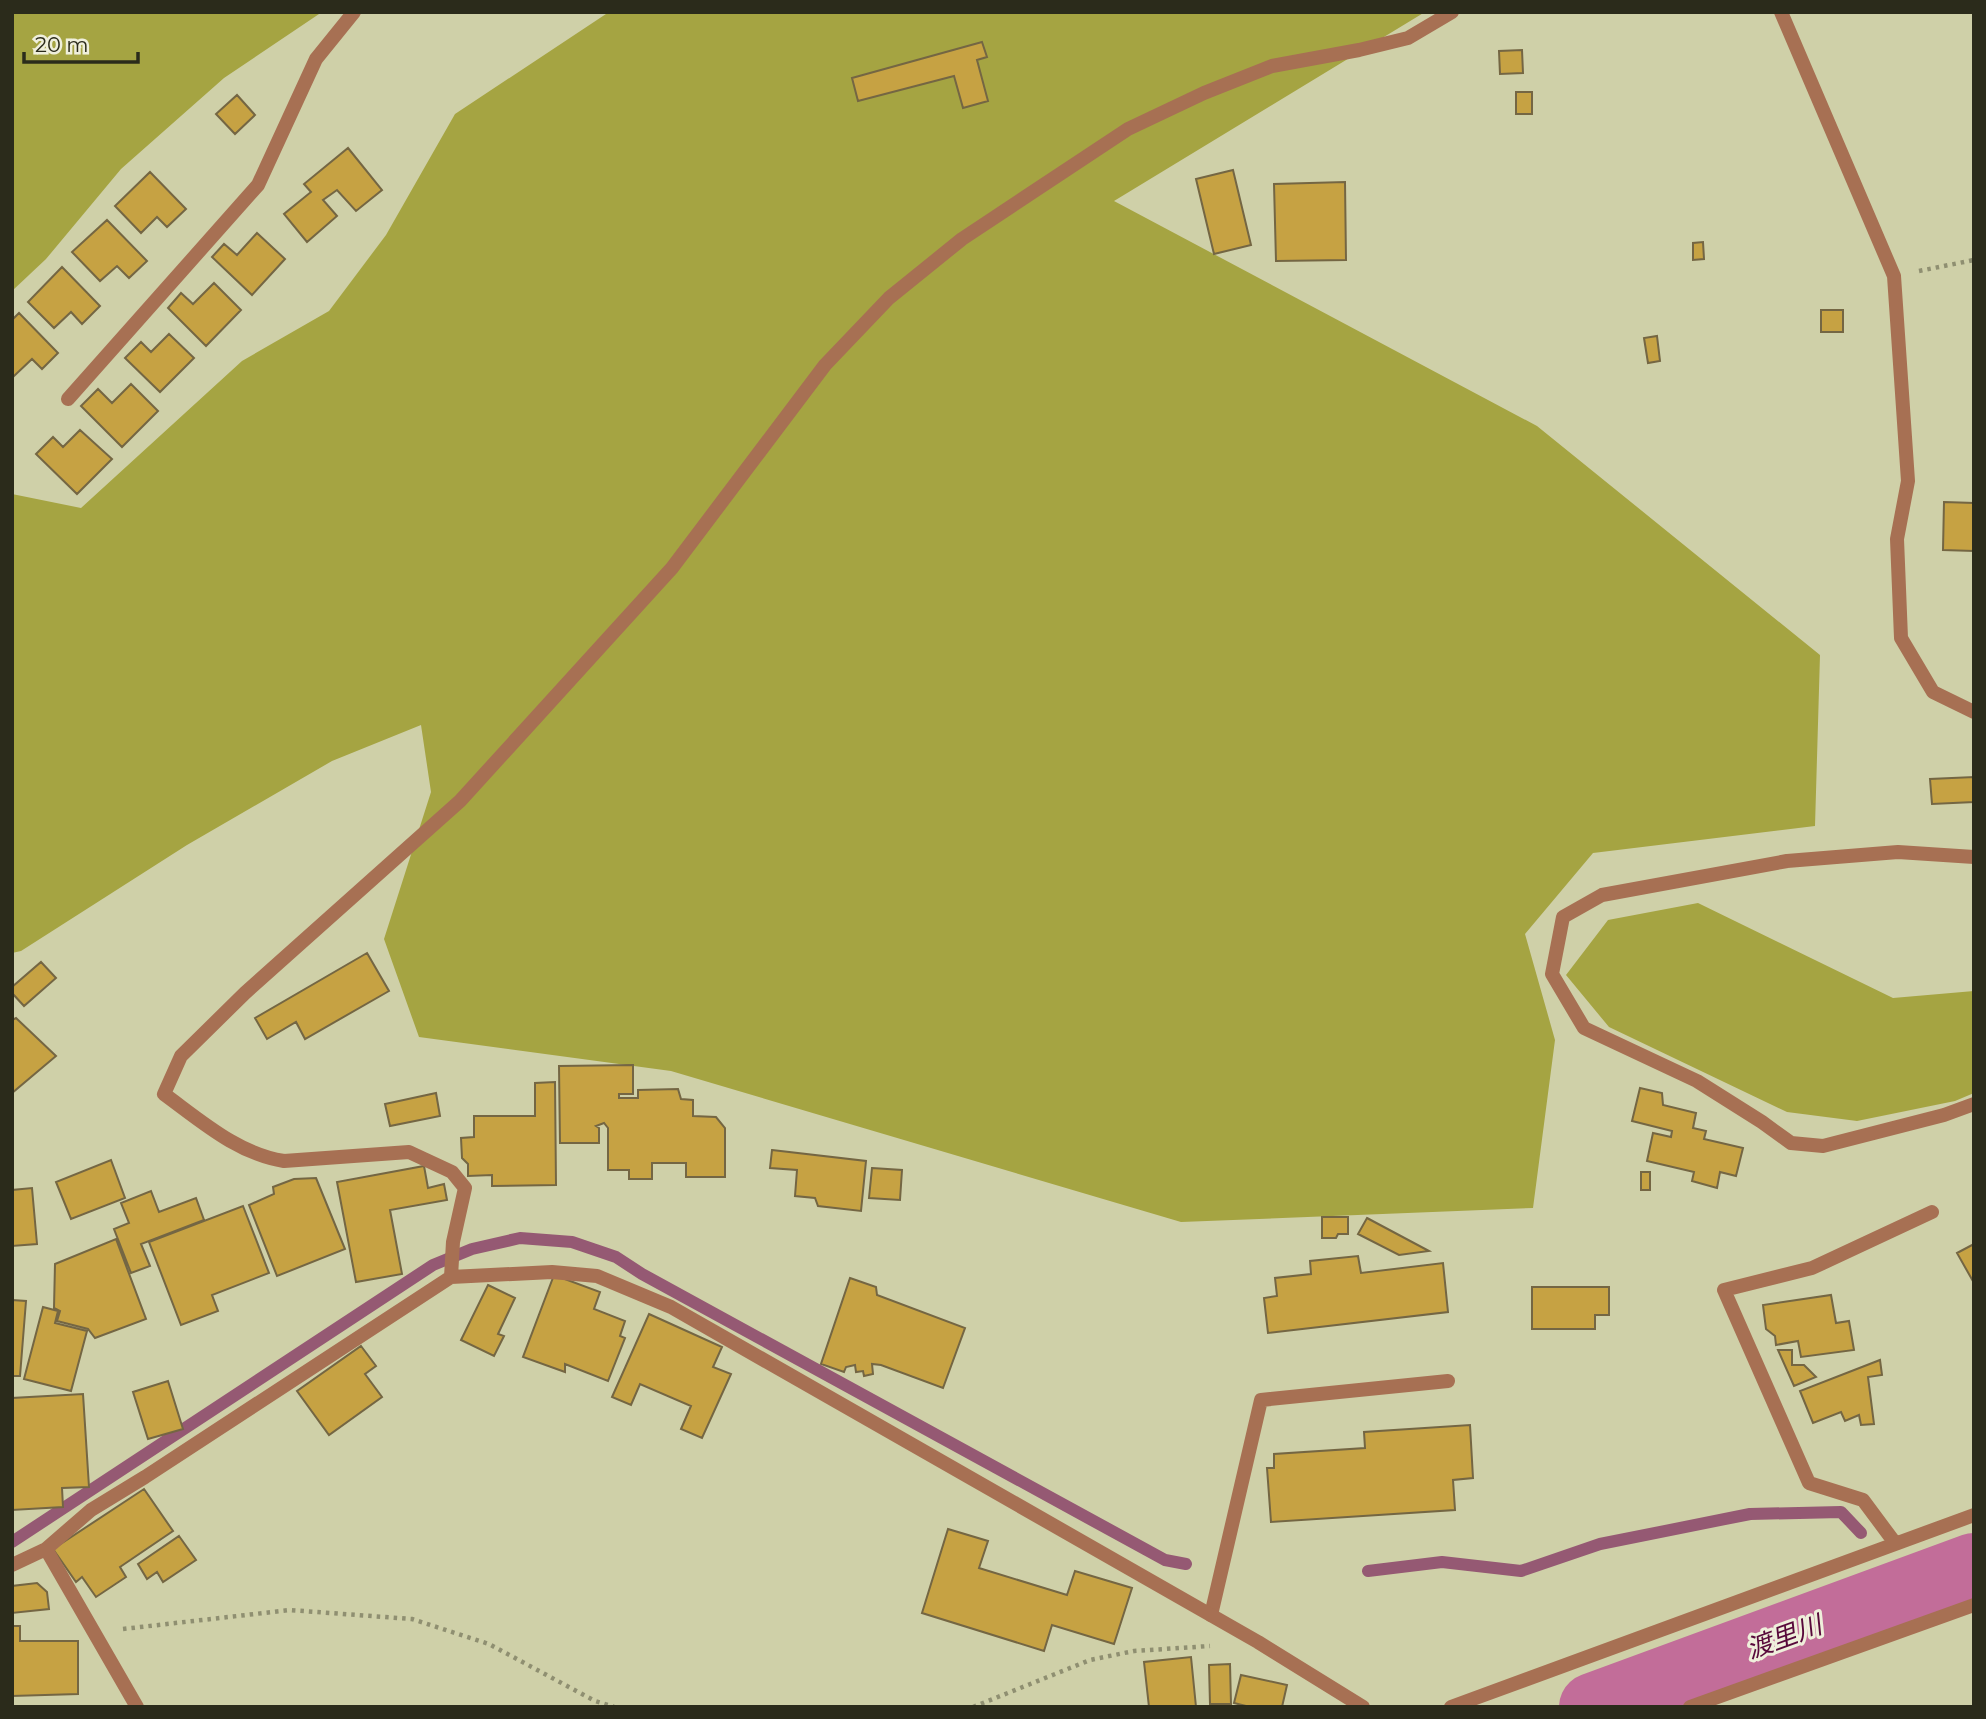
<svg xmlns="http://www.w3.org/2000/svg" width="1986" height="1719" font-family="Montserrat,'Noto Sans JP',sans-serif">
  <style>
    .forest { fill: #a5a442 }
    .lines { fill: none; stroke-linecap: round; stroke-linejoin: round }
    .stream { stroke: #955973; stroke-width: 12 }
    .river { stroke: #c26d99; stroke-width: 68 }
    .building { fill: #c6a243; stroke: #746643; stroke-width: 2 }
    .path { stroke: #8f8f71; stroke-width: 4.5; stroke-dasharray: 3.5 5; stroke-linecap: butt }
    .service { stroke: #a77053; stroke-width: 14 }
    .minor { stroke: #a77053; stroke-width: 14 }
    .labels { text-anchor: middle; stroke-width: 6; stroke-linejoin: round; paint-order: stroke }
    .water-label { font-size: 26px; font-style: italic; fill: #58093b; stroke: #efefdb }
  </style>
  <rect width="100%" height="100%" fill="#cfd0a8"/>
  <!-- forest -->
  <path class="forest" d="M12 12H322L224 78 121 169 46 259 12 291Z
    M609 12H1425L1114 201 1537 426 1820 655 1815 826 1593 853 1525 934 1555 1040 1533 1208 1181 1222 671 1071 419 1037 384 939 431 792 421 725 332 761 187 845 21 951 12 953V494L81 508 242 361 329 311 386 235 455 114Z
    M1698 903 1893 998 1974 991V1093L1955 1101 1857 1121 1787 1112 1609 1027 1566 975 1608 920Z"/>
  <g class="lines">
    <!-- stream -->
    <path class="stream" d="M12 1542 433 1265 472 1249 520 1238 572 1242 616 1257 642 1274 1165 1560 1186 1564
      M1368 1571 1442 1562 1521 1571 1600 1544 1750 1514 1841 1512 1861 1533"/>
    <!-- river -->
    <path class="river" d="M1593 1707 1974 1567"/>
  </g>
  <!-- building -->
  <path class="building" d="M982 42 987 57 977 60 988 101 963 108 954 76 858 101 852 78Z
    M1522 50 1523 73 1500 74 1499 51Z
    M1516 92H1532V114H1516Z
    M237 95 255 115 235 134 216 114Z
    M348 148 382 190 356 211 337 190 323 200 337 216 307 242 284 214 311 192 304 184Z
    M1233 170 1251 245 1214 254 1196 179Z
    M150 172 186 209 167 227 157 217 141 233 115 206Z
    M1345 182 1346 260 1276 261 1274 184Z
    M107 220 147 261 129 278 117 266 100 281 72 252Z
    M257 233 285 259 252 295 212 257 224 244 237 255Z
    M1703 242 1704 259 1693 260V243Z
    M62 267 100 306 82 324 71 312 54 328 28 302Z
    M214 283 241 310 206 346 168 308 181 293 193 304Z
    M1821 310H1843V332H1821Z
    M19 313 58 353 42 369 32 359 13 377 12 320Z
    M169 334 194 358 160 392 125 358 141 342 151 352Z
    M1657 336 1660 361 1648 363 1644 338Z
    M131 384 158 411 122 447 81 406 98 389 112 403Z
    M80 430 112 459 77 494 36 454 53 437 63 447Z
    M1944 502 1974 503V551L1943 550Z
    M1974 777V802L1932 804 1930 779Z
    M367 953 389 991 305 1039 296 1022 267 1039 255 1018Z
    M41 962 56 978 24 1006 12 993V987Z
    M16 1018 56 1056 12 1093V1020Z
    M633 1065V1094H619V1098H638V1090L678 1089 681 1099 693 1100V1116L716 1117 725 1128V1177H686V1163H652V1179H629V1170H608V1128L604 1123 596 1126 599 1128V1143H560L559 1066Z
    M555 1082 556 1185 492 1186V1175L468 1176V1164L462 1158 461 1138 474 1137V1116H535V1083Z
    M1640 1088 1662 1093 1663 1105 1696 1113 1693 1128 1706 1131 1704 1139 1743 1148 1736 1176 1720 1172 1717 1188 1692 1181 1694 1172 1647 1161 1653 1133 1671 1137 1672 1131 1632 1121Z
    M436 1093 440 1116 390 1126 385 1104Z
    M772 1150 866 1161 861 1211 818 1206 815 1198 795 1196 797 1170 770 1168Z
    M111 1160 125 1198 71 1219 56 1182Z
    M424 1166 428 1188 444 1184 447 1200 390 1210 402 1274 356 1282 337 1182Z
    M872 1168 902 1170 900 1200 869 1198Z
    M1641 1172H1650V1190H1641Z
    M316 1178 345 1249 277 1276 249 1205 274 1194 273 1187 294 1179Z
    M32 1188 37 1244 12 1246V1190Z
    M151 1191 159 1212 196 1198 204 1220 141 1244 150 1266 131 1273 114 1229 129 1223 121 1203Z
    M243 1206 269 1273 212 1295 218 1311 181 1325 149 1242Z
    M1322 1217H1348V1234H1338L1336 1238H1322Z
    M1367 1218 1429 1251 1399 1255 1358 1234Z
    M116 1239 146 1319 95 1338 88 1329 57 1321 60 1311 54 1308 55 1264Z
    M1974 1244V1283L1957 1253Z
    M1358 1256 1361 1273 1443 1263 1448 1312 1268 1333 1264 1298 1277 1296 1275 1278 1311 1274 1310 1261Z
    M554 1275 600 1292 594 1309 625 1321 620 1336 625 1338 608 1381 565 1364V1372L523 1357Z
    M850 1278 876 1287 877 1295 965 1328 943 1388 881 1365 872 1364 873 1374 864 1376 863 1371 856 1372 855 1365 846 1367 844 1372 821 1364Z
    M488 1285 515 1298 498 1334 504 1336 494 1356 461 1340Z
    M1532 1287H1609V1315H1595V1329H1532Z
    M1831 1295 1836 1323 1849 1321 1854 1350 1801 1357 1798 1341 1776 1345 1775 1336 1766 1329 1763 1305Z
    M12 1300 26 1301 20 1376H12Z
    M43 1307 58 1311 55 1323 87 1331 71 1391 24 1379Z
    M649 1314 722 1347 713 1367 731 1374 702 1438 681 1429 691 1406 640 1384 631 1405 612 1397Z
    M361 1346 376 1366 365 1374 382 1397 329 1435 297 1391Z
    M1778 1350H1792V1365H1804L1816 1377 1794 1386Z
    M1880 1360 1882 1375 1868 1377 1874 1424 1861 1425 1859 1415 1845 1421 1841 1412 1813 1423 1800 1391Z
    M168 1381 183 1429 148 1439 133 1392Z
    M83 1394 89 1487 62 1488 63 1507 12 1510V1398Z
    M1470 1425 1473 1478 1453 1480 1455 1510 1271 1522 1267 1468H1274V1454L1365 1448 1364 1432Z
    M144 1489 173 1531 120 1567 126 1577 96 1597 82 1577 76 1582 53 1549Z
    M948 1529 988 1541 979 1568 1067 1595 1075 1571 1132 1588 1114 1644 1052 1625 1044 1651 922 1613Z
    M179 1536 196 1560 163 1582 157 1572 147 1579 138 1564Z
    M37 1583 47 1592 49 1609 12 1613V1586Z
    M12 1626H20V1641H78V1694L12 1696Z
    M1191 1657 1196 1707H1149L1144 1662Z
    M1230 1664 1231 1704H1210L1209 1665Z
    M1241 1675 1287 1685 1282 1707H1250L1234 1703Z"/>
  <g class="lines">
    <!-- path -->
    <path class="path" d="M1919 271 1974 260
      M123 1629 290 1610 412 1619 489 1644 595 1701 614 1707
      M973 1707 1090 1660 1134 1651 1210 1646"/>
    <!-- service -->
    <path class="service" d="M1211 1615 1261 1400 1448 1381"/>
    <!-- minor -->
    <path class="minor" d="M1781 12 1894 276 1908 481 1897 539 1901 638 1933 692 1974 712
      M68 399 258 185 316 59 354 12
      M1974 857 1898 852 1787 861 1602 895 1563 917 1552 974 1584 1028 1697 1081 1762 1122 1791 1143 1823 1146 1944 1115 1974 1104
      M451 1277 453 1242 465 1188 452 1172 409 1152 284 1161C238 1154 201 1121 164 1094L181 1056 245 993 460 801 672 568 825 365 889 298 962 239 1128 129 1204 93 1272 66 1359 50 1408 38 1452 12
      M1895 1543 1863 1500 1809 1483 1724 1290 1812 1268 1932 1212
      M46 1549 137 1707
      M12 1565 46 1549 91 1510 145 1477 451 1277 552 1272 597 1276 671 1307 1258 1642 1363 1707
      M1451 1707 1974 1515
      M1690 1707 1974 1605"/>
  </g>
  <g class="labels">
    <!-- water labels -->
    <g class="water-label">
      <text transform="translate(1784 1637) rotate(-20)" y="9">渡里川</text>
    </g>
  </g>
  <!-- border -->
  <rect width="1986" height="1719" fill="none" stroke="#2b2b1b" stroke-width="28"/>
  <!-- scale -->
  <path d="M24 52v10h114v-10" fill="none" stroke="#2b2b1b" stroke-width="3.5"/>
  <text x="35" y="52" font-size="21" fill="#2b2b1b" stroke="#efefdb" stroke-width="5" paint-order="stroke">20 m</text>
</svg>
